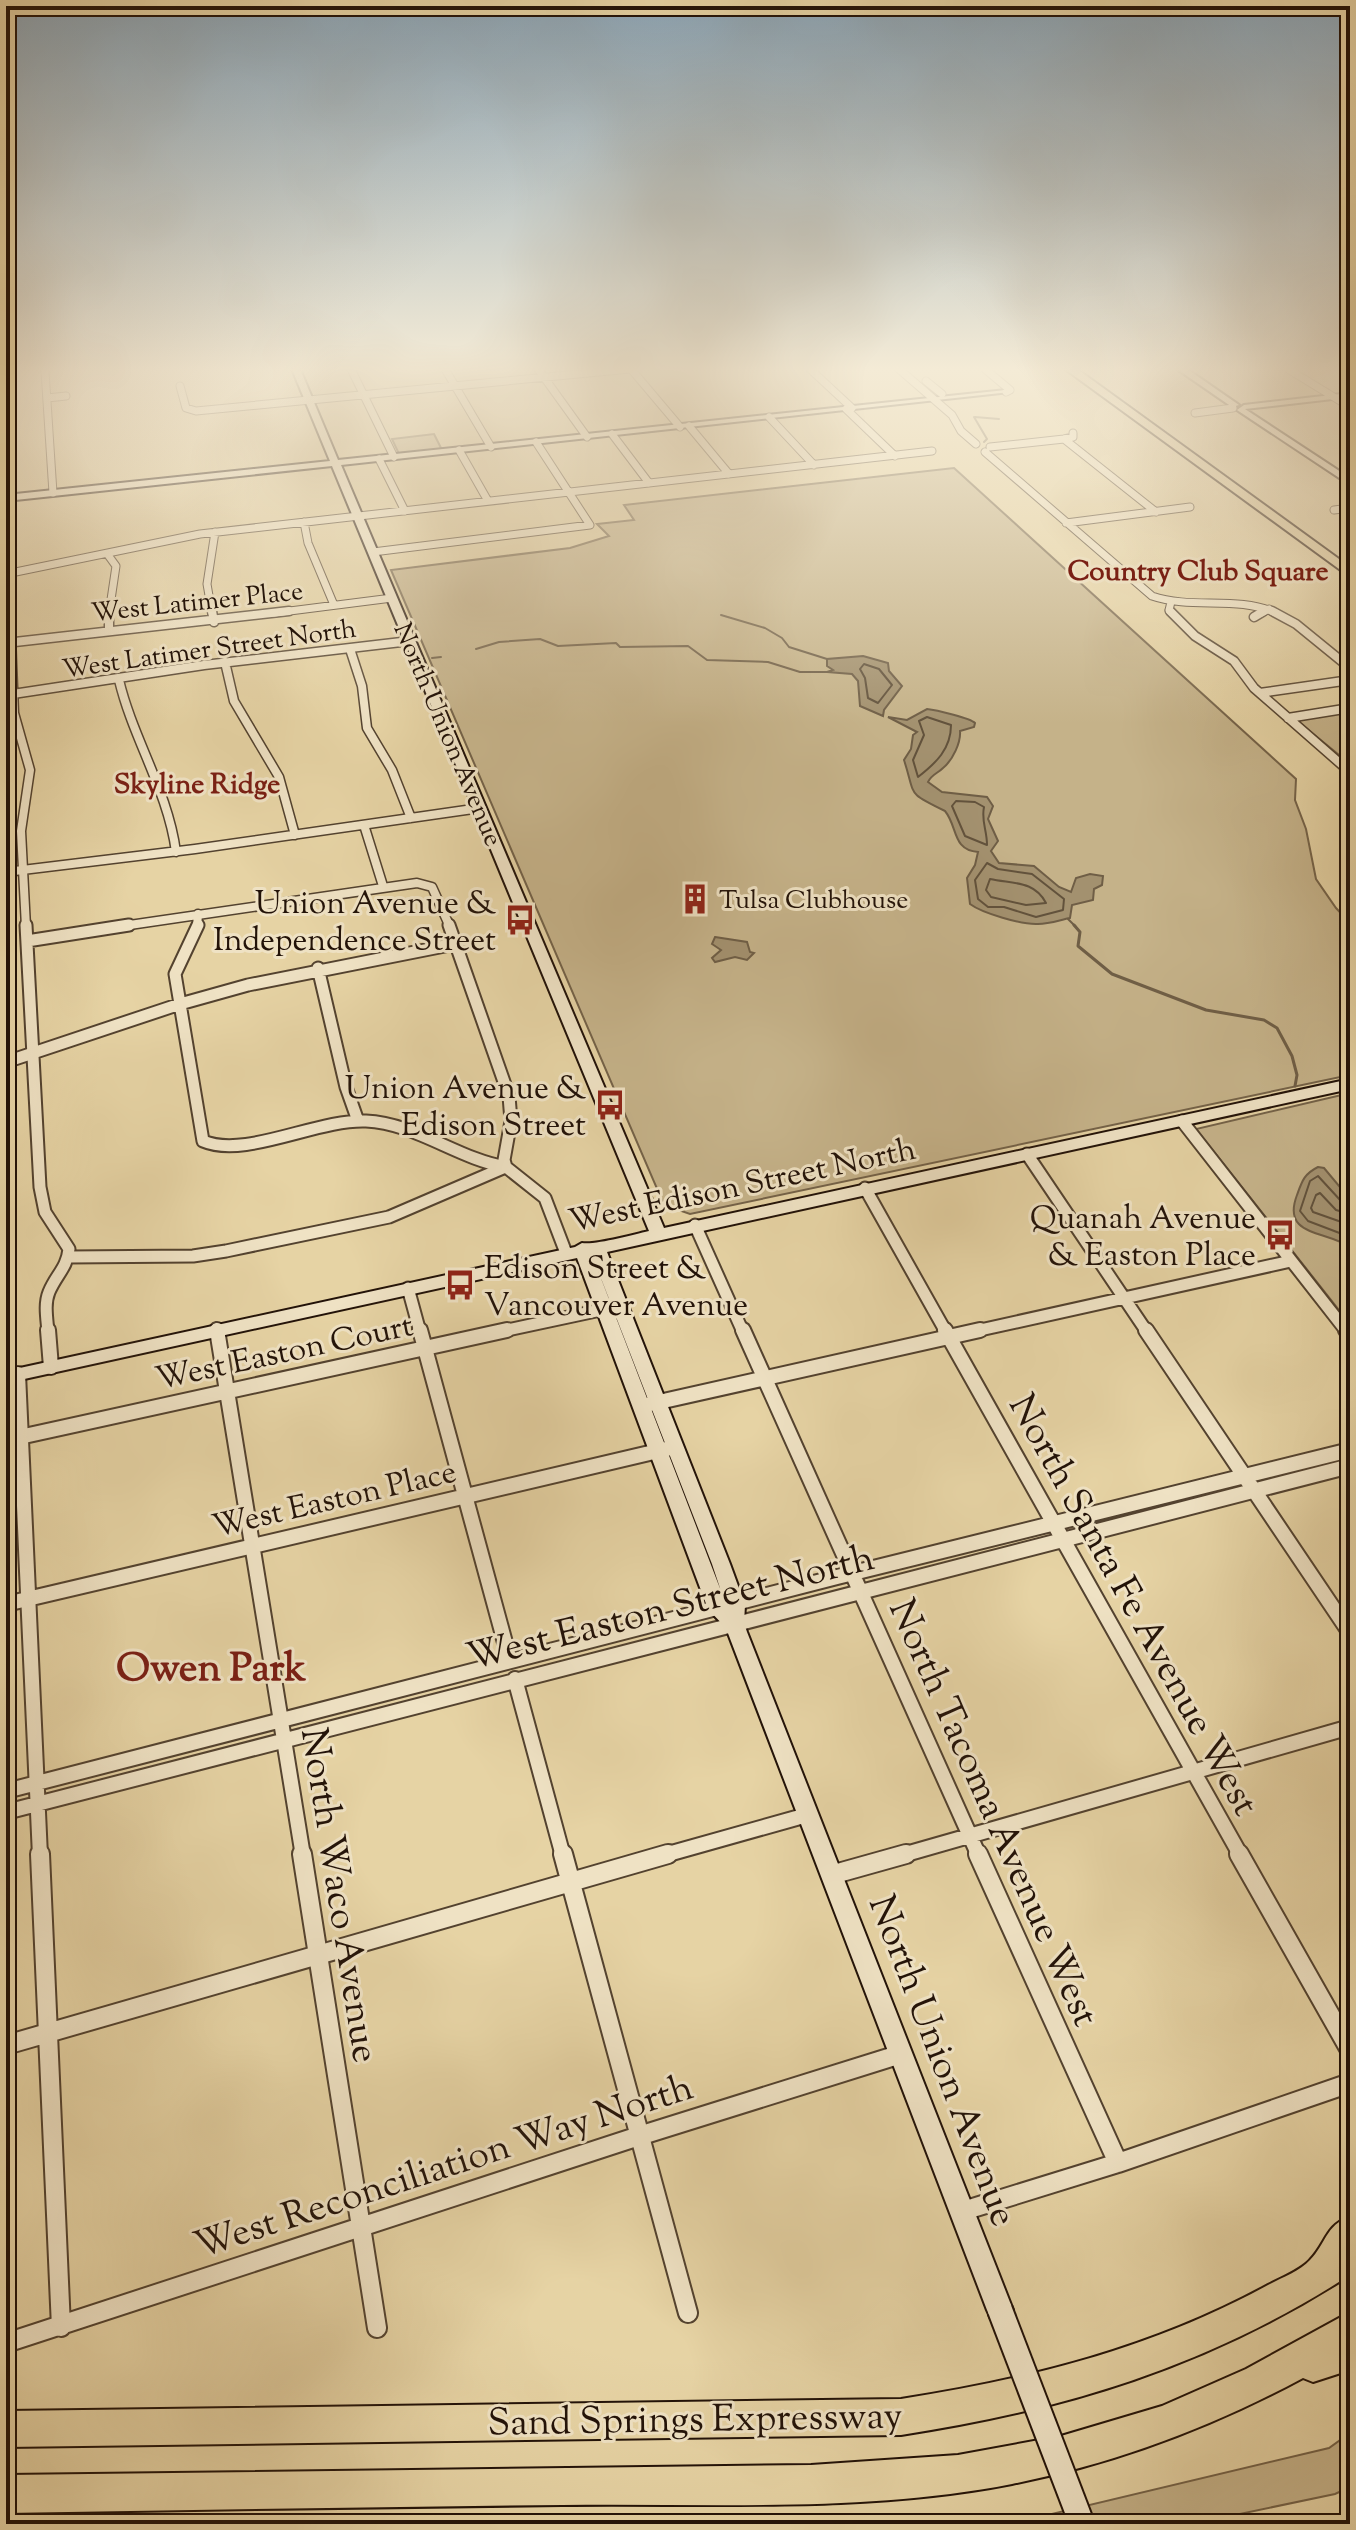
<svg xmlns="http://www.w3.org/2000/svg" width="1356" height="2530" font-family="'Sorts Mill Goudy',serif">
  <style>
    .green { fill: #c5b289; stroke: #746248; stroke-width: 2 }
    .water { fill: #a3916f; stroke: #6f5e46; stroke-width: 2 }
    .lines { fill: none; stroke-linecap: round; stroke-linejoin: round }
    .shore { stroke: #62523c; stroke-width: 2 }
    .stream-far1 { stroke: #6f5e46; stroke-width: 2 }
    .stream { stroke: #6f5e46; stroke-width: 3 }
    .street-far4-casing { stroke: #53422f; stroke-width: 9 }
    .street-far3-casing { stroke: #53422f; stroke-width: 11 }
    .street-far2-casing { stroke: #53422f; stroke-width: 15 }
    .street-far1-casing { stroke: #53422f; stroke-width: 18 }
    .street-casing { stroke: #53422f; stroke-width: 22 }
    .secondary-casing { stroke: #221208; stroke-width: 4 }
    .highway-casing { stroke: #221208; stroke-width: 4 }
    .street-far4 { stroke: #efe2c4; stroke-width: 7 }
    .street-far3 { stroke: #efe2c4; stroke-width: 8 }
    .street-far2 { stroke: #efe2c4; stroke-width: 11 }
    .street-far1 { stroke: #efe2c4; stroke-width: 14 }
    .street { stroke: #efe2c4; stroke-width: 18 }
    .secondary { fill: #efe2c4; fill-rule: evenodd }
    .highway { fill: #e6d3a4; fill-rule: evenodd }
    .secondary-bridge-casing { stroke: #221208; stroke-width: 28; stroke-linecap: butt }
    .secondary-bridge { stroke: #efe2c4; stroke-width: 24 }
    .labels { text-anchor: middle; stroke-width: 6; stroke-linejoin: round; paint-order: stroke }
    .far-street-label { font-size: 26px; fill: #221208; stroke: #efe2c4 }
    .far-poi-label { font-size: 26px; fill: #221208; stroke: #efe2c4; text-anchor: start }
    .far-neighbourhood-label { font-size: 28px; font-weight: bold; fill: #7a1f14; stroke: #efe2c4 }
    .poi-label { font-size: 32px; fill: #221208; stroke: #efe2c4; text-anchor: end }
    .street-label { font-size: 32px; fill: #221208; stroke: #efe2c4 }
    .near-street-label { font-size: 38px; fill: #221208; stroke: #efe2c4 }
    .near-neighbourhood-label { font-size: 40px; font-weight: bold; fill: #7a1f14; stroke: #efe2c4 }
  </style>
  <rect width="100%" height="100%" fill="#e6d3a4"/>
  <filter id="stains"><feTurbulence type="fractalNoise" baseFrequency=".0025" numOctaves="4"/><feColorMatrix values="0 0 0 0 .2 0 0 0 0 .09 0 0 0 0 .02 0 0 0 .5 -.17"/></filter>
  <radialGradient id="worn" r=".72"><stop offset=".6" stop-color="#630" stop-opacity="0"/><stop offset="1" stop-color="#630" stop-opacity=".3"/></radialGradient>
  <!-- green -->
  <path class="green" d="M434 434 442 450 399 454 392 439Z
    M954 468 1296 779 1295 800 1306 829 1316 879 1336 908 1350 923V1075L690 1214 664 1205 391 570 570 548 609 536 597 524 634 520 624 505Z
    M1350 710V764L1300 723 1299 718Z
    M1350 1093V1324L1196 1129Z
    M1350 2433V2487L1335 2494 1192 2524H1010L1329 2448Z"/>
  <!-- water -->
  <path class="water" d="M863 656 888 663 889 671 902 686 884 710 883 716 860 706 858 681 852 674 827 672 833 670 827 666V659Z
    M927 709C936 710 970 718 975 723L974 727 960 731C961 742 953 760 943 768 937 774 932 774 928 782L942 792 987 797 993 806 988 819 998 841 991 851 999 863 1034 866 1059 887 1071 892 1076 878 1090 874 1103 876 1102 885 1094 889 1093 900 1072 905 1070 918C1060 920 1049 924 1038 924 1022 925 982 913 970 904L967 878 975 865 978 852C952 850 958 827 945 811 906 792 916 797 904 760L911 749 913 735 917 732 888 717 907 720Z
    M715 937 747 942 750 952 754 953 747 960 735 957 715 962 712 958 721 950 712 944Z
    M1318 1167 1324 1168 1350 1199V1247C1326 1230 1281 1237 1297 1195 1302 1181 1304 1174 1318 1167Z"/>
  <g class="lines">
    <!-- shore -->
    <path class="shore" d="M864 664 879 669 892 685 878 703 868 698 865 678 860 669Z
      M927 717 951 725C951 749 936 763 918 777L913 760 924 735 919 721Z
      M956 801 975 802 984 807C981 821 987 830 987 845L965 836 952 806Z
      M987 863 998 869 1032 874 1064 899 1063 910 1036 917 1004 907H988L978 899 975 880Z
      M990 879C1012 884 1034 880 1046 903L1026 905 991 897 986 890Z
      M1350 1204 1341 1201 1318 1176 1310 1181 1300 1211 1308 1221 1350 1237
      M1350 1214 1336 1210 1320 1193 1316 1195 1311 1208 1313 1212 1350 1225"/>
    <!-- stream-far1 -->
    <path class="stream-far1" d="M974 417 987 439 984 442
      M975 417 999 419
      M721 615 765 628 782 638 789 647 827 659
      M476 649 499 642 540 639 558 646 616 643 620 647 688 646 707 660 768 662 800 672H827
      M432 658 441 657
      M1068 919 1076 927"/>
    <!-- stream -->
    <path class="stream" d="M1074 925 1080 932 1078 946 1112 974 1206 1010 1264 1020 1277 1028 1292 1056 1297 1075 1295 1086"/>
    <!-- street-far4 casing -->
    <g class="street-far4-casing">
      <path id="street-far4" d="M351 369 394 457
        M445 369 491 447
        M538 369 587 437
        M631 369 680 427
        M810 369 852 408
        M899 369 952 415 961 431 976 444
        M985 369 1010 390 1006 392
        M1288 369 1350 407
        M45 371 53 493
        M926 381 942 394
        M180 386 186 408 196 411 630 369
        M47 398 66 396
        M846 409 895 456
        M1195 413 1233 408
        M769 417 814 465
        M689 426 729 474
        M612 434 649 483
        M1064 439 1156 512
        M990 447 1064 439 1073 437V433
        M459 450 488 501
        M985 452 1152 596C1193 610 1236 595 1276 613
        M379 459 405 511
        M1334 510 1350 508
        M304 522 308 543 334 605
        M1066 523 1190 507
        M373 552 590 525 536 442
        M108 555 116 566 109 613
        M6 574 200 534 932 451
        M1171 602 1169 610 1172 613
        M10 613 13 569
        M212 613 207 584 215 532
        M274 613 392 598
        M1261 613 1269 609"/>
    </g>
    <!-- street-far3 casing -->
    <g class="street-far3-casing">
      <path id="street-far3" d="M10 611 14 713 30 770 21 831 26 927
        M109 611V631
        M212 611 214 622
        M1170 611 1195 636 1234 661 1254 688 1350 772
        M1272 611 1296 624 1350 668
        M1254 617 1264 611
        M6 643 289 611
        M350 649 362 686 367 728 392 770 411 818
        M225 662 234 701 279 777 295 835
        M119 680C133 739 168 791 176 852
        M1260 693 1350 680
        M13 694 204 665 410 641
        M1288 718 1350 708
        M364 825 383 886
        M6 872 195 849 480 808
        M116 927 417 883 432 887 450 927
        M197 927 198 914"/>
    </g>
    <!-- street-far2 casing -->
    <g class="street-far2-casing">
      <path id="street-far2" d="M26 925 40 1187 45 1212 69 1249C67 1268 56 1275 49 1292 44 1304 47 1319 48 1332
        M198 925 175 974 203 1141C245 1159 317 1119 366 1121 415 1123 458 1159 506 1167
        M449 925 509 1096 511 1121 504 1160 506 1167 545 1198 566 1253
        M27 941 129 925
        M318 968 346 1087 358 1121
        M6 1062 180 1004 248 985 455 944
        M1182 1121 1347 1332
        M1027 1154 1147 1332
        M865 1188 946 1332
        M695 1225 743 1332
        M69 1257 193 1256 226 1251 389 1217 503 1168
        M408 1288 420 1332
        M498 1332 610 1308
        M971 1332 1291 1261"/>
    </g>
    <!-- street-far1 casing -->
    <g class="street-far1-casing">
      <path id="street-far1" d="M48 1330 51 1367
        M217 1330 303 1856
        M420 1330 510 1661
        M743 1330 979 1856
        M945 1330 1241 1856
        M1146 1330 1350 1633
        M1346 1330 1350 1336
        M18 1374 40 1856
        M650 1404 980 1330
        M6 1440 507 1330
        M6 1604 675 1447
        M515 1679 563 1856
        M6 1791 837 1577 1350 1450
        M6 1812 1350 1466
        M661 1856 807 1815
        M899 1856 1350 1727"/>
    </g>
    <!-- street casing -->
    <g class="street-casing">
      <path id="street" d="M40 1854 61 2327
        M302 1854 377 2328
        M563 1854 688 2313
        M978 1854 1118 2163
        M1239 1854 1350 2050
        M831 1875 906 1854
        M6 2045 668 1854
        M963 2211 1118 2163 1350 2083
        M6 2343 639 2136 901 2054"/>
    </g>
    <!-- secondary casing -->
    <g class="secondary-casing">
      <path id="secondary" d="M6 369H11L7 371Z
        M292 369H300L338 460 1006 390 1010 392 341 465 664 1228 1350 1079V1089L607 1252 730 1564 745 1605 744 1623 747 1632 1013 2310 1009 2319 1000 2323 991 2319 987 2310 726 1628 708 1609 577 1258 6 1383V1371L575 1247 582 1243C596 1245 632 1235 649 1231L332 466 6 501V495L330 461ZM592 1255 712 1564 721 1591Z
        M1177 369H1187L1239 405 1232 407Z
        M1350 393V397L1245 409 1350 478V485L1237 410 1244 405Z"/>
    </g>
    <!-- highway casing -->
    <g class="highway-casing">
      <path id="highway" d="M1065 369H1077L1350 567V577Z
        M1350 2216V2275C1209 2366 1065 2410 901 2435L6 2447V2411L901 2399C1030 2379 1153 2348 1268 2285 1281 2278 1300 2271 1310 2260 1326 2244 1325 2226 1350 2216Z
        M1350 2312V2370L1313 2382 1303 2378C1212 2427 1114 2464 1012 2484 865 2513 711 2503 562 2505 377 2507 191 2510 6 2513V2475L811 2465 958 2455 1061 2436 1162 2406 1246 2369Z"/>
    </g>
    <!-- street-far4 -->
    <use href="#street-far4" class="street-far4"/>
    <!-- street-far3 -->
    <use href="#street-far3" class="street-far3"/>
    <!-- street-far2 -->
    <use href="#street-far2" class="street-far2"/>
    <!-- street-far1 -->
    <use href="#street-far1" class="street-far1"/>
    <!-- street -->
    <use href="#street" class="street"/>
    <!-- secondary -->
    <use href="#secondary" class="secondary"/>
    <!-- highway -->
    <use href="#highway" class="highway"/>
    <!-- secondary-bridge casing -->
    <g class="secondary-bridge-casing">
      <path id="secondary-bridge" d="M1000 2310 1082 2524"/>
    </g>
    <!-- secondary-bridge -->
    <use href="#secondary-bridge" class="secondary-bridge"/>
  </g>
  <!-- sky -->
  <linearGradient id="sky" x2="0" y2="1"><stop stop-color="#8ca6b8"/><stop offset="0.51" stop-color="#f4ebd6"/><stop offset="1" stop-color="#f4ebd6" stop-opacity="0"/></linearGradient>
  <rect width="1356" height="724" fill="url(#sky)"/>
  <!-- icons -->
  <defs>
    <g id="building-bare" transform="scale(2.4)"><path d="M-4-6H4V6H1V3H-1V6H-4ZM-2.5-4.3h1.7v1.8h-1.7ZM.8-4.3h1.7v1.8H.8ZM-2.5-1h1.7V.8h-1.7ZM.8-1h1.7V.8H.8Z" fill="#8f2418" stroke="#efe2c4" stroke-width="2.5" paint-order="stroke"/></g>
    <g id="bus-bare" transform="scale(2.4)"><path d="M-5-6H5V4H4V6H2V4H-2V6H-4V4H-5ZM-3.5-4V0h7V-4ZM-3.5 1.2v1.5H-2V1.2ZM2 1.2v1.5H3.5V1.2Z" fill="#8f2418" stroke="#efe2c4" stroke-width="2.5" paint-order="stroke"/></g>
  </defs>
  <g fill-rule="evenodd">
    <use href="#building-bare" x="695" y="899"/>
    <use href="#bus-bare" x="520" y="920"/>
    <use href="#bus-bare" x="610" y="1105"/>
    <use href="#bus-bare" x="1280" y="1235"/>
    <use href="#bus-bare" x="460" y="1285"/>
  </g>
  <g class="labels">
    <!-- far-street labels -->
    <g class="far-street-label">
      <text transform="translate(197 601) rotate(-6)" y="9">West Latimer Place</text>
      <text transform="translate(209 648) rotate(-8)" y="9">West Latimer Street North</text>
      <text transform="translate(449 734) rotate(67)" y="9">North Union Avenue</text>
    </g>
    <!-- far-poi labels -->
    <g class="far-poi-label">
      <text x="719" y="908">Tulsa Clubhouse</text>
    </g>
    <!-- far-neighbourhood labels -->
    <g class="far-neighbourhood-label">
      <text x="1198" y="580">Country Club Square</text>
      <text x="197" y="793">Skyline Ridge</text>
    </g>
    <!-- poi labels -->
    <g class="poi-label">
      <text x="496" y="913">Union Avenue &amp;<tspan x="496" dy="37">Independence Street</tspan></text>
      <text x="586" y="1098">Union Avenue &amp;<tspan x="586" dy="37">Edison Street</tspan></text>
      <text x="1256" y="1228">Quanah Avenue<tspan x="1256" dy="37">&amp; Easton Place</tspan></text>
      <text x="484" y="1278" text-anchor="start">Edison Street &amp;<tspan x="484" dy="37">Vancouver Avenue</tspan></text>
    </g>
    <!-- street labels -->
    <g class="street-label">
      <text transform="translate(742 1184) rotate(-12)" y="11">West Edison Street North</text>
      <text transform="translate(284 1351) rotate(-12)" y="11">West Easton Court</text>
      <text transform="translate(334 1498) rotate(-13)" y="11">West Easton Place</text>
    </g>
    <!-- near-street labels -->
    <g class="near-street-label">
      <text transform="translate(1135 1604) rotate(61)" y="13">North Santa Fe Avenue West</text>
      <text transform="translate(670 1606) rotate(-14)" y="13">West Easton Street North</text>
      <text transform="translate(995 1812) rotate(66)" y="13">North Tacoma Avenue West</text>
      <text transform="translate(341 1895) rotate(81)" y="13">North Waco Avenue</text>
      <text transform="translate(944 2060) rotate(69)" y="13">North Union Avenue</text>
      <text transform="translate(443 2165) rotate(-18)" y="13">West Reconciliation Way North</text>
      <text transform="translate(695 2418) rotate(-1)" y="13">Sand Springs Expressway</text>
    </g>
    <!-- near-neighbourhood labels -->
    <g class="near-neighbourhood-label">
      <text x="211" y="1680">Owen Park</text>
    </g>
  </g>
  <!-- margin -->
  <rect width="1356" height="2530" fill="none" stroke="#e6d3a4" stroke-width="32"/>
  <rect x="8" y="8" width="1340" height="2514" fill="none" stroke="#221208" stroke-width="4"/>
  <rect x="16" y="16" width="1324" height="2498" fill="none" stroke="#221208" stroke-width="2"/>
  <rect width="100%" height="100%" filter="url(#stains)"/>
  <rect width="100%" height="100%" fill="url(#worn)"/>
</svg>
